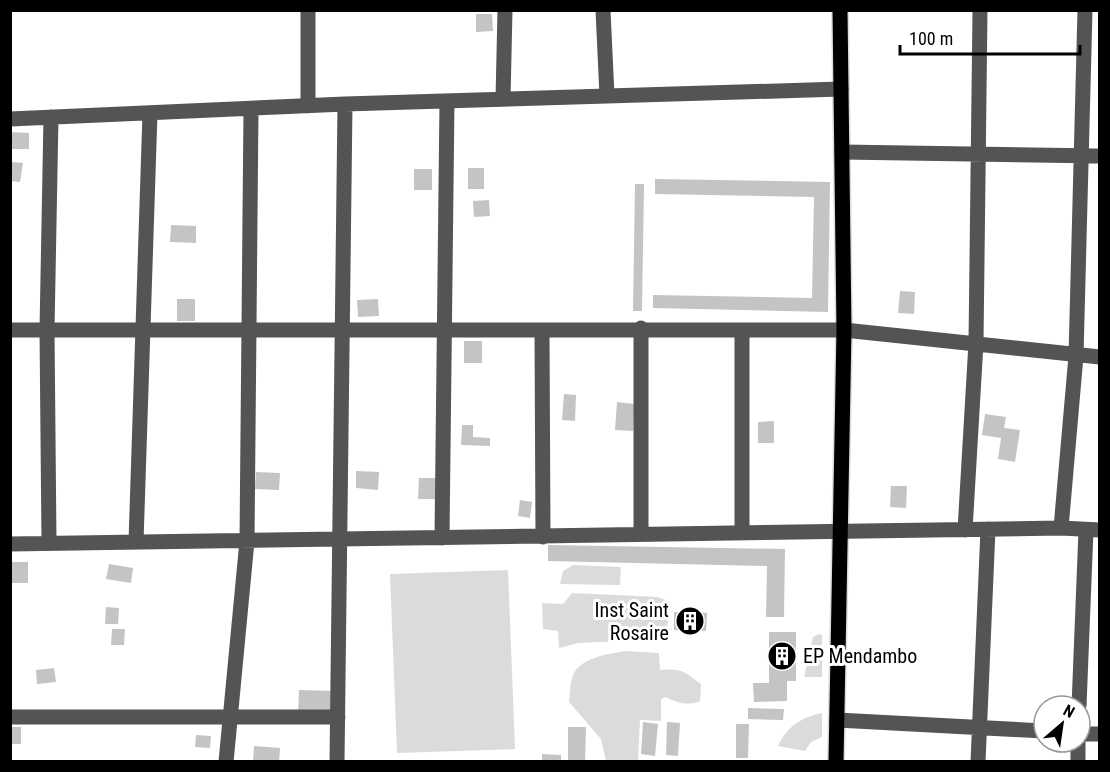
<svg xmlns="http://www.w3.org/2000/svg" width="1110" height="772" font-family="'Roboto Condensed',sans-serif">
  <style>
    .green { fill: #dbdbdb }
    .building { fill: #c4c4c4 }
    .lines { fill: none; stroke-linecap: round; stroke-linejoin: round }
    .major-casing { stroke: #dbdbdb; stroke-width: 18 }
    .minor { stroke: #545454; stroke-width: 15 }
    .major { stroke: #000; stroke-width: 15 }
    .labels { text-anchor: middle; stroke-width: 6; stroke-linejoin: round; paint-order: stroke }
    .poi-label { font-size: 20px; fill: #000; stroke: #fff; text-anchor: end }
  </style>
  <rect width="100%" height="100%" fill="#fff"/>
  <!-- green -->
  <path class="green" d="M573 565 621 567 620 585 560 584 563 571Z
    M508 570 515 749 397 753 390 574Z
    M572 593 658 597 670 602 666 639 578 643 559 648 558 631 543 629 542 603 563 604Z
    M819 634 822 635V677H804L813 637Z
    M625 651 659 653 660 670C681 668 684 671 701 684L700 701C687 706 678 703 666 697L661 699V721L640 720 638 761H606L601 739 569 702C570 693 570 681 574 673 583 657 609 654 625 651Z
    M822 713V737L811 742 805 751 778 746C787 727 801 717 822 713Z"/>
  <!-- building -->
  <path class="building" d="M476 14H492L493 31 476 32Z
    M10 132 29 133V149H10Z
    M11 162 23 163 20 182 10 181Z
    M468 168H484V189H468Z
    M414 169H432V190H414Z
    M655 179 830 182 828 312 653 308V295L812 298 814 197 655 194Z
    M635 184H644L642 311H633Z
    M489 200 490 216 474 217 473 201Z
    M171 225 196 226V243L170 242Z
    M900 291 915 292 914 314 898 313Z
    M177 299H195V321H177Z
    M378 299 379 316 358 317 357 300Z
    M464 341H482V363H464Z
    M564 394 576 395 575 421 562 420Z
    M617 402 635 404 633 431 615 430Z
    M985 414 1006 417 1004 428 1020 430 1015 462 998 459 1001 438 982 435Z
    M774 421V443H758V422Z
    M462 425H473V437L490 438V446L461 445Z
    M356 471 379 472 378 490 356 488Z
    M256 472 280 473 279 490 255 489Z
    M419 478H437L436 499H418Z
    M891 486H907L906 508 890 507Z
    M520 500 532 502 530 518 518 516Z
    M548 545 785 549 784 617H766L767 566 548 561Z
    M10 562H28V583H10Z
    M109 564 133 568 131 583 106 579Z
    M106 607 119 608 118 624H105Z
    M674 612 707 613 706 631 674 630Z
    M112 629H125L124 645H111Z
    M769 632H796V681H787V701L754 702 753 683H769Z
    M54 668 56 682 37 684 36 670Z
    M299 690 334 691 333 716 298 715Z
    M748 708 784 709 783 720 748 719Z
    M643 722 658 724 655 756 641 754Z
    M667 722 680 723 678 756 666 755Z
    M736 724H749L748 758H736Z
    M10 727H21V744H10Z
    M568 727H586L585 762H568Z
    M196 735 211 736 210 748 195 747Z
    M254 746 280 748 279 762H253Z
    M542 754 561 755V762H542Z"/>
  <g class="lines">
    <!-- major casing -->
    <g class="major-casing">
      <path id="major" d="M836 762 844 330 840 10"/>
    </g>
    <!-- minor -->
    <path class="minor" d="M308 10V106
      M603 10 607 96
      M503 99 505 10
      M10 119 345 104 841 89
      M842 152 1100 156
      M10 330H844L1100 357
      M542 330 543 537
      M1061 528 1076 356 1085 10
      M965 530 976 343 980 10
      M641 533V328
      M742 533V330
      M442 538 447 101
      M136 542 150 113
      M49 543 47 330 51 117
      M10 544 1061 528 1100 530
      M1079 706 1086 530
      M10 717H338
      M837 720 1044 731
      M1080 734H1100
      M226 762 247 541 251 109
      M337 762 345 104
      M978 762 988 529
      M1078 762V742"/>
    <!-- major -->
    <use href="#major" class="major"/>
  </g>
  <!-- icons -->
  <defs>
    <g id="building-disc" transform="scale(1.5)"><circle r="9.5" fill="#000" stroke="#fff"/><path d="M-4-6H4V6H1V3H-1V6H-4ZM-2.5-4.3h1.7v1.8h-1.7ZM.8-4.3h1.7v1.8H.8ZM-2.5-1h1.7V.8h-1.7ZM.8-1h1.7V.8H.8Z" fill="#fff"/></g>
  </defs>
  <g fill-rule="evenodd">
    <use href="#building-disc" x="690" y="621"/>
    <use href="#building-disc" x="782" y="656"/>
  </g>
  <g class="labels">
    <!-- poi labels -->
    <g class="poi-label">
      <text x="669" y="617">Inst Saint<tspan x="669" dy="23">Rosaire</tspan></text>
      <text x="803" y="663" text-anchor="start">EP Mendambo</text>
    </g>
  </g>
  <!-- border -->
  <rect width="1110" height="772" fill="none" stroke="#000000" stroke-width="24"/>
  <!-- north arrow -->
  <g transform="translate(1062 724) rotate(29)"><circle r="28" fill="#ffffff" stroke="#999999" stroke-width="1.5"/>
  <path d="M0-4.5L10 22L0 15L-10 22Z" fill="#000000"/>
  <text y="-9" font-size="16" font-weight="bold" text-anchor="middle" fill="#000000">N</text>
  </g>
  <!-- scale -->
  <path d="M900 45v9h180v-9" fill="none" stroke="#000000" stroke-width="3"/>
  <text x="909" y="45" font-size="18" fill="#000000" stroke="#ffffff" stroke-width="4.5" paint-order="stroke">100 m</text>
</svg>
